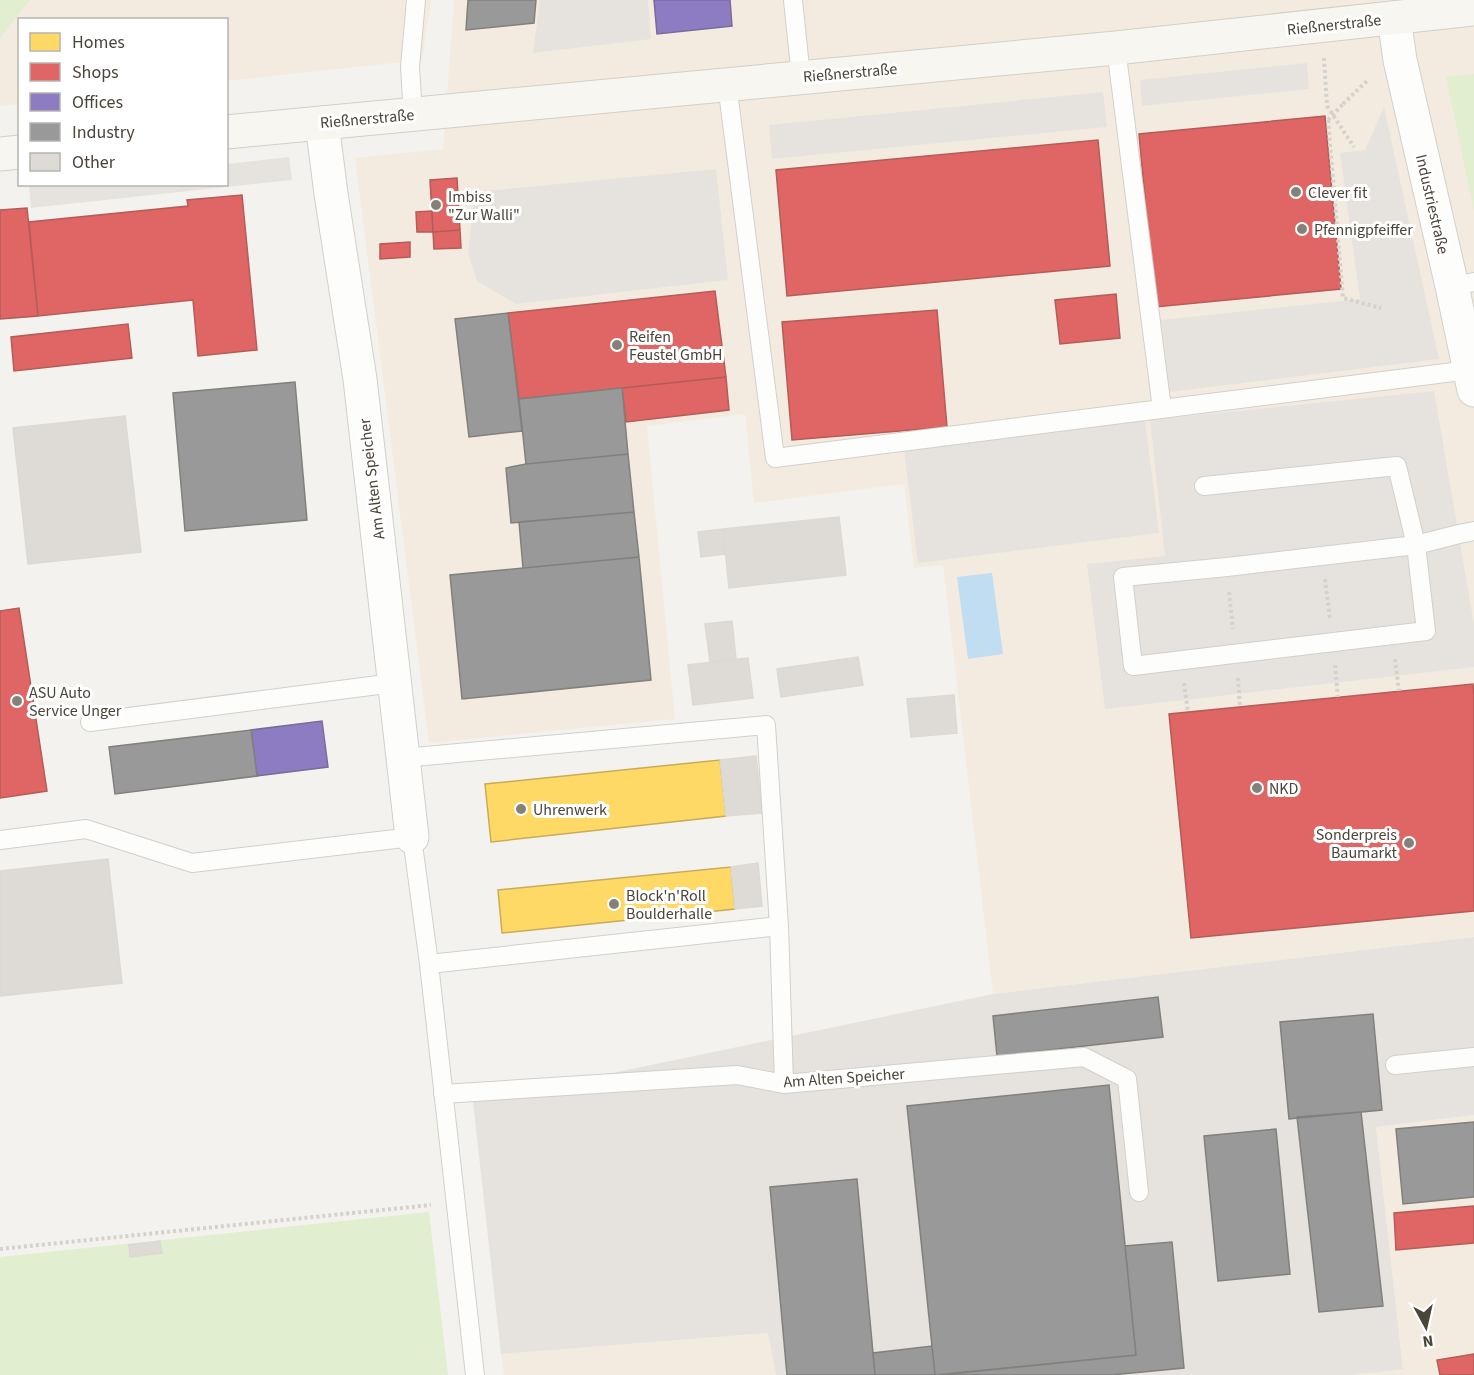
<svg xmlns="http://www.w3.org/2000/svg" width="1474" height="1375" font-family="'Source Sans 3',sans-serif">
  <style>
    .commercial { fill: #f3ebdf }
    .industrial { fill: #e6e2de }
    .green { fill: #e1eecf }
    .parking { fill: #e6e3df }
    .water { fill: #c0ddf1 }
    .homes { fill: #ffd966; stroke: #c9ac58; stroke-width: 1.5 }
    .shops { fill: #e06666; stroke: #b35c58; stroke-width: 1.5 }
    .offices { fill: #8e7cc3; stroke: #7a6b9a; stroke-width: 1.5 }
    .industry { fill: #999; stroke: #82807c; stroke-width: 1.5 }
    .building { fill: #dedbd6; stroke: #dcd9d4; stroke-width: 1.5 }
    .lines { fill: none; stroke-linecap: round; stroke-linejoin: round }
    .lane-casing { stroke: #d2d0cb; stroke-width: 20 }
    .street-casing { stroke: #d2d0cb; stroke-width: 35 }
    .secondary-casing { stroke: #d3cfc5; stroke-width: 35 }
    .path { stroke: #d3d2cc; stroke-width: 4; stroke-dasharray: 3 3; stroke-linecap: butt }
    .lane { stroke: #fdfdfc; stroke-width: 18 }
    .street { stroke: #fdfdfc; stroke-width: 33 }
    .secondary { stroke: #f7f6f1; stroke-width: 33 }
    .path-bridge { stroke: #d3d2cc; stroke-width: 4; stroke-dasharray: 3 3; stroke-linecap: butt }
    .poi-dot { fill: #868178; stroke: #fff; stroke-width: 2 }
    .labels { text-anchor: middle; stroke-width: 6; stroke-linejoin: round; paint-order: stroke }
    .street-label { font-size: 16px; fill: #4b4439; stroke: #fff }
    .poi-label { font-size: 16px; fill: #4b4439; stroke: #fff; text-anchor: start }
  </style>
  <rect width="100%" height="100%" fill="#f4f2ee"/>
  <!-- commercial -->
  <path class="commercial" d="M28 0H431L422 60 227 81 226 20H20L19 104 0 106V31Z
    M454 0H1474V937L993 994 943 565 914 568 904 484 754 503 745 414 647 426 675 719 429 743 355 158 443 149Z
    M1474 1115V1375H1350L1403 1368 1376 1127Z
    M768 1333 776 1375H504L501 1354Z"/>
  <!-- industrial -->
  <path class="industrial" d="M1474 937V1115L1376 1127 1403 1369 1350 1375H776L768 1333 501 1354 473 1102 993 994Z"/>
  <!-- green -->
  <path class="green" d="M0 0H30L0 38Z
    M1474 74V211L1446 77Z
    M429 1212 448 1375H0V1257Z"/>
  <!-- parking -->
  <path class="parking" d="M540 0H648L651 39 533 53Z
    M1307 63 1309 89 1142 106 1140 80Z
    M1103 92 1107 127 772 159 769 125Z
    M1384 107 1439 359 1169 392 1161 320 1360 299 1340 153 1365 150Z
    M289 157 292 180 31 208 29 185 226 184 227 164Z
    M716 169 728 280 516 304 477 281 468 254 475 192Z
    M1434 391 1474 624V667L1105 709 1087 564 1165 556 1150 420Z
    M1144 411 1159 533 918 563 903 442Z"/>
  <!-- water -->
  <path class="water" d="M992 573 1003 654 968 659 957 577Z"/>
  <!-- homes -->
  <path class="homes" d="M720 760 726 816 491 842 485 784Z
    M731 867 735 909 502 933 498 890Z"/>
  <!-- shops -->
  <path class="shops" d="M1325 116 1341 289 1155 307 1139 134Z
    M1098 140 1110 266 787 296 776 170Z
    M457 178 460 230 433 232 430 180Z
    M242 195 257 350 198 356 193 300 38 316 29 222 188 206 187 200Z
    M27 208 38 316 0 319V210Z
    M432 211 433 232H417L416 212Z
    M460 230 461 248 434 249 433 232Z
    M410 242V257L380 259V244Z
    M715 291 726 377 519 399 508 313Z
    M1116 294 1120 338 1060 344 1055 300Z
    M937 310 947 427 792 440 782 322Z
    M128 324 132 358 14 371 11 337Z
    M726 377 729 410 626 422 622 388Z
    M19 608 47 791 0 798V611Z
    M1473 684 1474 697V911L1191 938 1169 714Z
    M1474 1206V1243L1396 1250 1394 1213Z
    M1474 1354V1375H1440L1437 1360Z"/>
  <!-- offices -->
  <path class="offices" d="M654 0H730L732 26 657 34Z
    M322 721 328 767 257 776 251 730Z"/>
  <!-- industry -->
  <path class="industry" d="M468 0H536L534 23 466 30Z
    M508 313 522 431 469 437 455 319Z
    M295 382 307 520 185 531 173 393Z
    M622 388 628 454 526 464 519 399Z
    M628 454 634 512 511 523 506 468 526 464Z
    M634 512 639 557 523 568 519 522Z
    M639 557 651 680 462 699 450 575Z
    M251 730 257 776 115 794 109 747Z
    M1158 997 1163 1037 997 1056 993 1016Z
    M1373 1014 1382 1110 1289 1119 1280 1022Z
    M1109 1085 1136 1355 935 1375 907 1106Z
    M1361 1112 1383 1306 1319 1312 1297 1117Z
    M1474 1122V1197L1403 1204 1396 1129Z
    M1276 1129 1290 1274 1218 1281 1204 1136Z
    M857 1179 875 1375H787L770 1187Z
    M1172 1242 1184 1368 1111 1375H940L1136 1355 1125 1246Z
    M932 1346 935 1375H875L873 1353Z"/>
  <!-- building -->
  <path class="building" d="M125 416 141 552 28 564 13 428Z
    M839 517 846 575 729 588 723 529Z
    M723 529 725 554 701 557 698 532Z
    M732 621 736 659 710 662 705 624Z
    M858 657 863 685 781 697 777 669Z
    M748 658 753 698 693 705 688 665Z
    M954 695 957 733 911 737 907 699Z
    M756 756 762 813 726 816 720 760Z
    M108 859 122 983 0 996V871Z
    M758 863 762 906 735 909 731 867Z
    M160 1241 162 1253 130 1257 129 1245Z"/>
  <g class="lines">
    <!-- lane casing -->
    <g class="lane-casing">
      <path id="lane" d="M793 0 801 77
        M1116 48 1162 409
        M727 84 775 458 1469 370
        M413 114 410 67 416 0
        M1452 286 1474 282
        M1204 486 1397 466 1416 545 1426 631 1133 666 1123 577 1227 567 1416 545 1459 534 1474 531
        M90 722 394 683
        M403 758 766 725 779 926 784 1084
        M0 840 86 829 192 863 412 837 429 964 475 1375
        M429 964 779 926
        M1395 1065 1474 1057
        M443 1094 737 1075 784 1084 1084 1057 1127 1079 1139 1192"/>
    </g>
    <!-- street casing -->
    <g class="street-casing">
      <path id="street" d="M1394 18 1400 60 1452 286 1474 390
        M322 123 331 194 360 379 412 837"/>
    </g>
    <!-- secondary casing -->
    <g class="secondary-casing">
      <path id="secondary" d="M226 132 1116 48 1474 9
        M0 154 20 152"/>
    </g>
    <!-- path -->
    <path class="path" d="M1324 58 1327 106 1354 147
      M1343 104 1369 79
      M1328 120 1343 298 1381 308
      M1325 579 1330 619
      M1229 592 1233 629
      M1395 659 1399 691
      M1335 665 1338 697
      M1238 678 1240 707
      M1184 683 1188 712
      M0 1249 431 1205"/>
    <!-- lane -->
    <use href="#lane" class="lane"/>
    <!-- street -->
    <use href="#street" class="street"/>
    <!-- secondary -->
    <use href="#secondary" class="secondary"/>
    <!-- path-bridge -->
    <path class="path-bridge" d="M1328 120 1343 104"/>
  </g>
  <!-- markers -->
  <g class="poi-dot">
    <circle cx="1296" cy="192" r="6"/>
    <circle cx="436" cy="205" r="6"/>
    <circle cx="1302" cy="229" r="6"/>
    <circle cx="617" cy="345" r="6"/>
    <circle cx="17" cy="701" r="6"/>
    <circle cx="1257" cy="788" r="6"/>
    <circle cx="521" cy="809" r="6"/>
    <circle cx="1409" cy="843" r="6"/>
    <circle cx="614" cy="904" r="6"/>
  </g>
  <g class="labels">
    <!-- street labels -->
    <g class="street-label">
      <text transform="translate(1334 24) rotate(-6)" y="6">Rießnerstraße</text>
      <text transform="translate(850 72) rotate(-5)" y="6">Rießnerstraße</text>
      <text transform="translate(367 118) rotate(-5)" y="6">Rießnerstraße</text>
      <text transform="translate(1433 204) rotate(77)" y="6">Industriestraße</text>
      <text transform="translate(371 479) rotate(-97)" y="6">Am Alten Speicher</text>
      <text transform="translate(844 1077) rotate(-4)" y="6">Am Alten Speicher</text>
    </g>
    <!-- poi labels -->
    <g class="poi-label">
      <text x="1308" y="198">Clever fit</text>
      <text x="448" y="202">Imbiss<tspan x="448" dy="18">"Zur Walli"</tspan></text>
      <text x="1314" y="235">Pfennigpfeiffer</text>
      <text x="629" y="342">Reifen<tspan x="629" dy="18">Feustel GmbH</tspan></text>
      <text x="29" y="698">ASU Auto<tspan x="29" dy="18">Service Unger</tspan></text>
      <text x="1269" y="794">NKD</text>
      <text x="533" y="815">Uhrenwerk</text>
      <text x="1397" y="840" text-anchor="end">Sonderpreis<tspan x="1397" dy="18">Baumarkt</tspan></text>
      <text x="626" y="901">Block'n'Roll<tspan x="626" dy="18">Boulderhalle</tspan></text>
    </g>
  </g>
  <!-- legend -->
  <rect x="18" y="18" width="210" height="168" fill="#ffffff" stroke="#b7b4b0" stroke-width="1.5"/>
  <rect x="30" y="33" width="30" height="18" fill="#ffd966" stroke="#b7b4b0" stroke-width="1.5"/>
  <text x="72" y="48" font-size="18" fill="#4b4439">Homes</text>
  <rect x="30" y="63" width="30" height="18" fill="#e06666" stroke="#b7b4b0" stroke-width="1.5"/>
  <text x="72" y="78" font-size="18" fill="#4b4439">Shops</text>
  <rect x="30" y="93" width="30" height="18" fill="#8e7cc3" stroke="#b7b4b0" stroke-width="1.5"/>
  <text x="72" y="108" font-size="18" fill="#4b4439">Offices</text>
  <rect x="30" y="123" width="30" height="18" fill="#999999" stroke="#b7b4b0" stroke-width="1.5"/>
  <text x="72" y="138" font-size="18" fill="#4b4439">Industry</text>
  <rect x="30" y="153" width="30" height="18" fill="#dedbd6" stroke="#b7b4b0" stroke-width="1.5"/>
  <text x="72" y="168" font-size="18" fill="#4b4439">Other</text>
  <!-- north arrow -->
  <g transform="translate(1426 1327) rotate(172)" stroke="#ffffff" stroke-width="4.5" paint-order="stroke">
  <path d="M0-4.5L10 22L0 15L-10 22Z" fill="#4b4439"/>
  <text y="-9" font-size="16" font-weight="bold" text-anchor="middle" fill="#4b4439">N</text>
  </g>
</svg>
